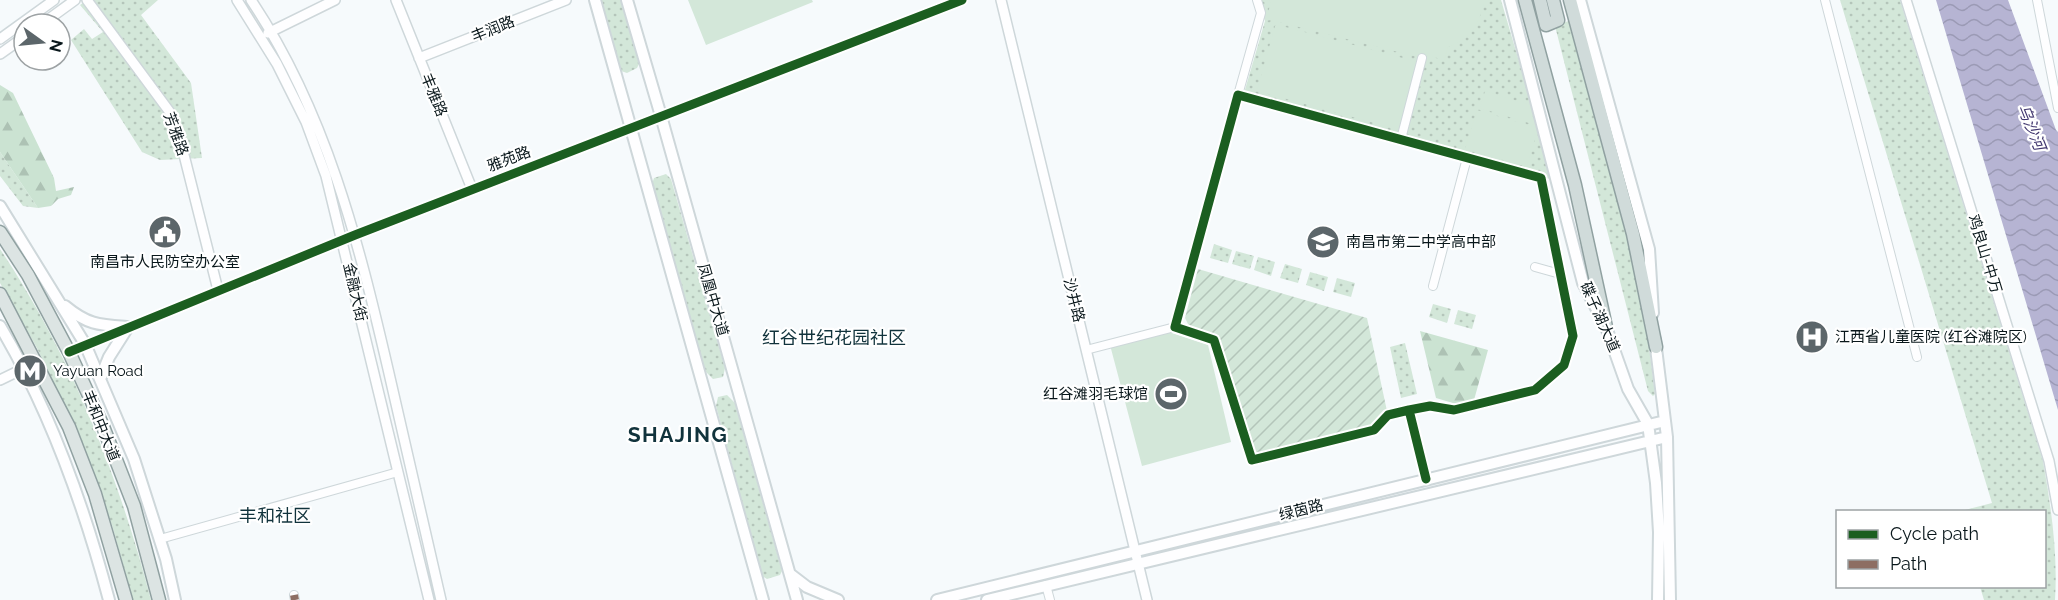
<svg xmlns="http://www.w3.org/2000/svg" width="2058" height="600" font-family="Raleway,'Noto Sans SC',sans-serif">
  <style>
    .grass { fill: url(#grass-dots) }
    .forest { fill: url(#forest-firs) }
    .garden { fill: url(#garden-furrows) }
    .pitch { fill: #d3e7d9 }
    .water { fill: url(#water-waves) }
    .lines { fill: none; stroke-linecap: round; stroke-linejoin: round }
    .minor-casing { stroke: #ced7da; stroke-width: 10 }
    .tertiary-casing { stroke: #ced7da; stroke-width: 12 }
    .secondary-casing { stroke: #ced7da; stroke-width: 14 }
    .primary-casing { stroke: #90a1a1; stroke-width: 15 }
    .trunk-casing { stroke: #90a1a1; stroke-width: 15 }
    .minor { stroke: #fefeff; stroke-width: 8 }
    .tertiary { stroke: #fefeff; stroke-width: 9 }
    .secondary { stroke: #fefeff; stroke-width: 10 }
    .primary { stroke: #dce4e3; stroke-width: 12 }
    .trunk { stroke: #d0dbda; stroke-width: 12 }
    .quiet { stroke: #8d6e63; stroke-width: 8; stroke-dasharray: 15 8; stroke-linecap: butt }
    .cycleway-casing { stroke: #fff; stroke-width: 13 }
    .cycleway { stroke: #1b5e20; stroke-width: 9 }
    .labels { text-anchor: middle; stroke-width: 4.5; stroke-linejoin: round; paint-order: stroke }
    .street-label { font-size: 15px; fill: #09171b; stroke: #fff }
    .poi-label { font-size: 15px; fill: #09171b; stroke: #fff; text-anchor: start }
    .water-label { font-size: 16px; font-style: italic; fill: #40366e; stroke: #fff }
    .quarter-label { font-size: 18px; fill: #11333c; stroke: #fff }
    .district-label { font-size: 21px; font-weight: bold; letter-spacing: 1.5px; fill: #11333c; stroke: #fff }
  </style>
  <defs>
    <pattern id="grass-dots" width="8" height="8" patternUnits="userSpaceOnUse" patternTransform="scale(1.5)"><rect width="8" height="8" fill="#d3e7d9"/><path d="M2 2h.1M6 6h.1" fill="none" stroke="#b4c5ba" stroke-width="1.8" stroke-linecap="round"/></pattern>
    <pattern id="forest-firs" width="22" height="20" patternUnits="userSpaceOnUse" patternTransform="scale(1.5)"><rect width="22" height="20" fill="#cbe3d2"/><path d="M5 1l3.5 6h-7zM16 11l3.5 6h-7z" fill="#adc2b4"/></pattern>
    <pattern id="garden-furrows" width="10" height="10" patternUnits="userSpaceOnUse" patternTransform="scale(1.5)"><rect width="10" height="10" fill="#d3e7d9"/><path d="M-1 1l2-2M0 10L10 0M9 11l2-2" fill="none" stroke="#b4c5ba"/></pattern>
    <pattern id="water-waves" width="16" height="10" patternUnits="userSpaceOnUse" patternTransform="scale(1.5)"><rect width="16" height="10" fill="#b6b4d3"/><path d="M0 5q4-4 8 0t8 0" fill="none" stroke="#9b9ab5"/></pattern>
  </defs>
  <rect width="100%" height="100%" fill="#f6fafc"/>
  <!-- grass -->
  <path class="grass" d="M87 0H158L141 15 191 83 202 158 160 160 142 152 71 40 84 29 92 39 103 32 80 5Z
    M600 0H621L639 64 637 68 627 73 621 71Z
    M1258 0H1501L1535 116 1550 179 1244 93 1265 21Z
    M1840 0H1900L2043 461C2051 507 2058 553 2055 600H1984L1980 587 2044 586V512L1961 511 1992 503Z
    M1571 20 1642 291 1655 394 1653 396 1648 391 1555 26Z
    M0 152 38 208 23 206 0 176Z
    M666 174 671 179 725 368 723 377 713 379 705 371 652 184 654 178Z
    M1214 244 1232 250 1228 263 1210 258Z
    M0 249C71 355 119 477 151 600H133L112 525 86 455 37 348 0 283Z
    M1236 251 1254 256 1250 269 1232 264Z
    M1258 257 1275 262 1271 276 1254 270Z
    M1285 264 1302 269 1298 283 1280 278Z
    M1310 272 1328 277 1324 291 1306 285Z
    M1337 278 1355 283 1351 297 1333 292Z
    M1433 304 1451 309 1447 323 1429 317Z
    M1458 310 1476 315 1472 329 1454 324Z
    M1405 343 1417 394 1401 398 1390 347Z
    M727 395 735 403 782 571 780 575 767 579 762 576 716 406 718 397Z"/>
  <!-- forest -->
  <path class="forest" d="M0 85 13 93 54 178 56 191 74 187 71 195 58 199 51 206 38 208 0 152Z
    M1420 331 1488 350 1474 400 1463 406 1436 398Z"/>
  <!-- garden -->
  <path class="garden" d="M1198 269 1367 318 1387 411 1372 426 1256 454 1217 335 1189 326 1185 318Z"/>
  <!-- pitch -->
  <path class="pitch" d="M688 0H812L813 2 706 45Z
    M1269 0H1484C1481 22 1470 40 1448 47L1444 60 1423 54 1422 58 1271 20 1265 21 1271 3Z
    M1278 25 1418 62 1400 130 1257 91 1275 26Z
    M1485 91 1530 105 1535 125 1480 108Z
    M1477 110 1538 128 1527 167 1465 149Z
    M1169 332 1208 345 1231 442 1142 466 1110 345Z"/>
  <!-- water -->
  <path class="water" d="M1936 0H2008L2056 130 2058 132V410Z"/>
  <g class="lines">
    <!-- minor casing -->
    <g class="minor-casing">
      <path id="minor" d="M1825 0 1917 357
        M2037 0 2058 108
        M1238 95 1261 13 1257 0
        M1401 139 1422 58
        M1535 267 1560 274
        M1433 286 1467 158
        M1086 350 1175 327
        M1409 410 1388 415 1374 430 1252 460 1214 340 1175 327 1238 95 1541 178 1573 336 1564 365 1535 390 1454 410 1430 406 1409 410 1426 479
        M160 539 398 472
        M1046 585 1050 600
        M294 595 295 600"/>
    </g>
    <!-- tertiary casing -->
    <g class="tertiary-casing">
      <path id="tertiary" d="M87 0 169 111 181 143 218 290
        M237 0 277 64 306 122 326 176 429 600
        M251 0C326 112 358 240 388 369 406 446 423 523 441 600
        M396 0 472 189
        M1001 0 1147 600
        M1906 0 2049 461 2058 510
        M42 24 75 0
        M268 33 335 0
        M0 39 54 0
        M0 54 24 37
        M419 58 566 0
        M69 352 355 235 962 0
        M0 380 37 362"/>
    </g>
    <!-- secondary casing -->
    <g class="secondary-casing">
      <path id="secondary" d="M595 0 763 600
        M627 0 661 116 797 600
        M1510 0 1583 283 1606 327 1628 389 1648 424 1656 483 1659 532 1658 600
        M1580 0 1649 249 1653 313
        M0 206 85 344 134 459 166 559 175 600
        M65 306C88 325 99 325 128 327L109 357 100 379
        M0 326C50 410 84 506 109 600
        M1655 340 1667 437 1670 600
        M790 574 807 587 838 600
        M937 600 1665 421
        M987 600 1667 437"/>
    </g>
    <!-- primary casing -->
    <g class="primary-casing">
      <path id="primary" d="M0 232 28 275 69 352 102 424 134 506 159 600
        M0 294 69 427 95 494 126 600"/>
    </g>
    <!-- trunk casing -->
    <g class="trunk-casing">
      <path id="trunk" d="M1525 0 1575 185 1606 327
        M1540 0 1546 25 1558 20 1553 0
        M1570 0 1633 234 1656 347"/>
    </g>
    <!-- minor -->
    <use href="#minor" class="minor"/>
    <!-- tertiary -->
    <use href="#tertiary" class="tertiary"/>
    <!-- secondary -->
    <use href="#secondary" class="secondary"/>
    <!-- primary -->
    <use href="#primary" class="primary"/>
    <!-- trunk -->
    <use href="#trunk" class="trunk"/>
    <!-- quiet -->
    <path class="quiet" d="M294 595 295 600"/>
    <!-- cycleway casing -->
    <g class="cycleway-casing">
      <path id="cycleway" d="M69 352 355 235 962 0
        M1409 410 1388 415 1374 430 1252 460 1214 340 1175 327 1238 95 1541 178 1573 336 1564 365 1535 390 1454 410 1430 406 1409 410 1426 479"/>
    </g>
    <!-- cycleway -->
    <use href="#cycleway" class="cycleway"/>
  </g>
  <!-- icons -->
  <defs>
    <g id="civic-disc" transform="scale(1.725)"><circle r="9.5" fill="#5c666a" stroke="#fff"/><path d="M-.6-6.5H3V-4.5H.6V-3L4-1V1h2V6H-6V1h2V-1L-.6-3ZM-1.2 2.5V6h2.4V2.5Z" fill="#fff"/></g>
    <g id="school-disc" transform="scale(1.725)"><circle r="9.5" fill="#5c666a" stroke="#fff"/><path d="M0-5L7-2L0 1L-7-2ZM-4 1L0 2.5L4 1V4Q0 6-4 4Z" fill="#fff"/></g>
    <g id="hospital-disc" transform="scale(1.725)"><circle r="9.5" fill="#5c666a" stroke="#fff"/><path d="M-5-5h3v3.5h4V-5h3V5h-3V1.5h-4V5h-3Z" fill="#fff"/></g>
    <g id="metro-disc" transform="scale(1.725)"><circle r="9.5" fill="#5c666a" stroke="#fff"/><path d="M-5.5 5V-5H-3L0 0L3-5H5.5V5H3V-.5L0 4L-3-.5V5Z" fill="#fff"/></g>
    <g id="stadium-disc" transform="scale(1.725)"><circle r="9.5" fill="#5c666a" stroke="#fff"/><path d="M0-5a6.5 5 0 1 0 0 10a6.5 5 0 1 0 0-10ZM-3.5-1.8h7v3.6h-7Z" fill="#fff"/></g>
  </defs>
  <g fill-rule="evenodd">
    <use href="#civic-disc" x="165" y="232"/>
    <use href="#school-disc" x="1323" y="242"/>
    <use href="#hospital-disc" x="1812" y="337"/>
    <use href="#metro-disc" x="30" y="371"/>
    <use href="#stadium-disc" x="1171" y="394"/>
  </g>
  <g class="labels">
    <!-- street labels -->
    <g class="street-label">
      <text transform="translate(493 29) rotate(-22)" y="5">丰润路</text>
      <text transform="translate(434 95) rotate(68)" y="5">丰雅路</text>
      <text transform="translate(176 134) rotate(70)" y="5">芳雅路</text>
      <text transform="translate(509 159) rotate(-21)" y="5">雅苑路</text>
      <text transform="translate(1985 254) rotate(73)" y="5">鸡良山-中万</text>
      <text transform="translate(355 292) rotate(77)" y="5">金融大街</text>
      <text transform="translate(713 300) rotate(74)" y="5">凤凰中大道</text>
      <text transform="translate(1074 300) rotate(76)" y="5">沙井路</text>
      <text transform="translate(1600 317) rotate(66)" y="5">碟子湖大道</text>
      <text transform="translate(101 426) rotate(68)" y="5">丰和中大道</text>
      <text transform="translate(1301 510) rotate(-14)" y="5">绿茵路</text>
    </g>
    <!-- poi labels -->
    <g class="poi-label">
      <text x="1346" y="247">南昌市第二中学高中部</text>
      <text x="165" y="267" text-anchor="middle">南昌市人民防空办公室</text>
      <text x="1835" y="342">江西省儿童医院 (红谷滩院区)</text>
      <text x="53" y="376">Yayuan Road</text>
      <text x="1148" y="399" text-anchor="end">红谷滩羽毛球馆</text>
    </g>
    <!-- water labels -->
    <g class="water-label">
      <text transform="translate(2032 127) rotate(68)" y="6">乌沙河</text>
    </g>
    <!-- quarter labels -->
    <g class="quarter-label">
      <text x="834" y="344">红谷世纪花园社区</text>
      <text x="275" y="522">丰和社区</text>
    </g>
    <!-- district labels -->
    <g class="district-label">
      <text x="678" y="442">SHAJING</text>
    </g>
  </g>
  <!-- legend -->
  <rect x="1836" y="510" width="210" height="78" fill="#ffffff" stroke="#9da2a4" stroke-width="1.5"/>
  <rect x="1848" y="530" width="30" height="9" fill="#1b5e20" stroke="#9da2a4" stroke-width="1.5"/>
  <text x="1890" y="540" font-size="18" fill="#09171b">Cycle path</text>
  <rect x="1848" y="560" width="30" height="9" fill="#8d6e63" stroke="#9da2a4" stroke-width="1.5"/>
  <text x="1890" y="570" font-size="18" fill="#09171b">Path</text>
  <!-- north arrow -->
  <g transform="translate(42 42) rotate(105)"><circle r="28" fill="#ffffff" stroke="#9da2a4" stroke-width="1.5"/>
  <path d="M0-4.5L10 22L0 15L-10 22Z" fill="#5c666a"/>
  <text y="-9" font-size="16" font-weight="bold" text-anchor="middle" fill="#09171b">N</text>
  </g>
</svg>
